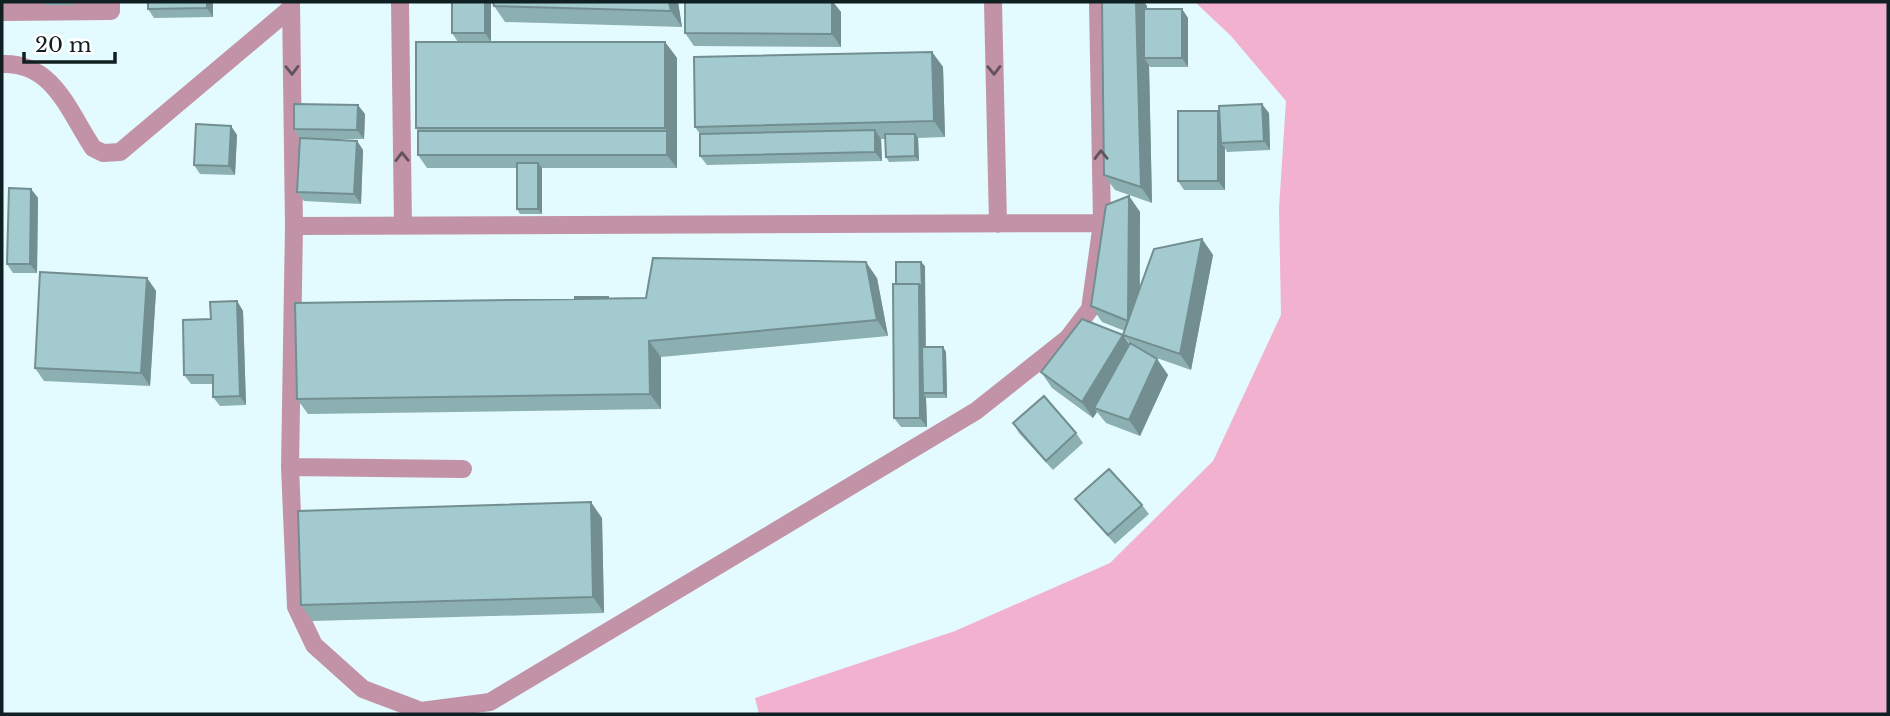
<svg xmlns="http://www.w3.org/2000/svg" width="1890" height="716" font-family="'Libre Baskerville',serif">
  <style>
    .forest { fill: #f2b2cf }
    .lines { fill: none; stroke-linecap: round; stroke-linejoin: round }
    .minor { stroke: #c292a7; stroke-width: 18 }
    .wall { fill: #8cafb2 }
    .shaded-wall { fill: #728e91 }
    .building { fill: #a3cbcf; stroke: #728e91; stroke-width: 2 }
    .oneway { stroke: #60535d }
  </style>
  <rect width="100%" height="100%" fill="#e3fbfe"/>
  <!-- forest -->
  <path class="forest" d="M1195 2H1888V714H759L755 698 955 631 1110 563 1213 461 1281 315 1279 208 1286 101 1231 36Z"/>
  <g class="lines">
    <!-- minor -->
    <path class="minor" d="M291 2 294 226 290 467 463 469
      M400 2 403 226
      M993 2 998 224
      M2 12 111 11V2
      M2 64C53 62 68 110 93 148L103 153 120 152 291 8
      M294 226 1102 223
      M290 467 296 607 314 645 363 689 421 711 490 702 976 411 1068 338 1090 309 1102 223 1098 2"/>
  </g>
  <!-- wall -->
  <path class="wall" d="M44 2H73V5H46Z
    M213 2V17L154 18 148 9Z
    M491 2V42H665L677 58V168H542V214H520L517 209V168H427L418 155V131L416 128 458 42 452 33Z
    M678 2 682 27 505 22 494 6Z
    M685 2H833L841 12V47L694 46 685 33Z
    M1102 2H1144L1147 6V9H1182L1188 18V67H1150L1149 65 1152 203 1115 190 1104 175Z
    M932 52 943 67 945 137 918 138 919 161 889 162 886 157 885 139H881L882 161 707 165 700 156V134L695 127Z
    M1218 111 1220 113H1269L1270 150 1227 152 1225 148V190H1184L1178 181Z
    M365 114 364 139H316L357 141 363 150 361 204 304 201 297 192 300 138 294 129Z
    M231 126 237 135 235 175 200 174 194 165Z
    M31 189 38 198 37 273H13L7 264Z
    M1129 196 1140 212V289L1202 239 1213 255 1191 370 1154 357 1157 359 1168 375 1140 436 1106 423 1097 412 1093 418 1052 388 1041 372 1130 344 1123 335 1125 331 1102 322 1091 306Z
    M925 266 926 347H943L946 352 947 398H926L927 427H901L894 418 896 284Z
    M147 278 156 291 150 386 44 381 35 368Z
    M877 278 888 336 661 357V409L308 414 297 399 575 299 608 297 610 299 646 298Z
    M237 301 243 311 246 405 220 406 213 397V384H191L184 375 211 319Z
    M1013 423 1076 433 1083 443 1053 470 1019 433Z
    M1075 499 1142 505 1149 514 1115 544 1082 508Z
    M602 518 604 613 312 621 301 605Z"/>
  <!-- shaded-wall -->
  <path class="shaded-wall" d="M207 2H213V17L207 8Z
    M485 2H491V42L485 33Z
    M669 2H678L682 27 671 11Z
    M832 2H833L841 12V47L832 34Z
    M1136 2H1144L1147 6 1148 58H1144L1149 65 1152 203 1141 187Z
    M1182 9 1188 18V67L1182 58Z
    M665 42 677 58V144L665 128Z
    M932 52 943 67 945 137 934 121Z
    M1262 104 1269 113 1270 150 1264 141Z
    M358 105 365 114 364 139 357 130Z
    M1218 111 1225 120 1221 143 1225 148V190L1218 181Z
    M231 126 237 135 235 175 229 166Z
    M875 130 881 139 882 161 875 152Z
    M667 131 677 144V168L667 155Z
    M915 134 918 138 919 161 915 156Z
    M357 141 363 150 361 204 354 194Z
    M538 163 542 168V214L538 209Z
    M31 189 38 198 37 273 30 264Z
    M1129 196 1140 212 1139 337 1128 321Z
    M1202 239 1213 255 1191 370 1180 354Z
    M866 262 877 278 888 336 877 320Z
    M921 262 925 266V293L922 288Z
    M147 278 156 291 150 386 141 373Z
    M919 284 925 293 926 393H923L926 398 927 427 920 418Z
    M237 301 243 311 246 405 240 396Z
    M1123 335 1134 351 1094 408 1097 412 1093 418 1082 402Z
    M649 341 661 357V409L650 394Z
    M943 347 946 352 947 398 944 393Z
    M1157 359 1168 375 1140 436 1129 420Z
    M591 502 602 518 604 613 593 597Z"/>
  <!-- building -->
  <path class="building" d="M148 2H207V8L148 9Z
    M452 2H485V33H452Z
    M493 2H669L671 11 494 6Z
    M685 2H832V34L685 33Z
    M1102 2H1136L1141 187 1104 175Z
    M1144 9H1182V58H1144Z
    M416 42H665V128H416Z
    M932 52 934 121 695 127 694 57Z
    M294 104 358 105 357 130 294 129Z
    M1262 104 1264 141 1221 143 1219 106Z
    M1178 111H1218V181H1178Z
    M196 124 231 126 229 166 194 165Z
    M875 130V152L700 156V134Z
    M418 131H667V155H418Z
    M885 134H915V156L886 157Z
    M300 138 357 141 354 194 297 192Z
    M517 163H538V209H517Z
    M9 188 31 189 30 264H7Z
    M1129 196 1128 321 1091 306 1106 205Z
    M1202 239 1180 354 1123 335 1154 249Z
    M653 258 866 262 877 320 649 341 650 394 297 399 295 303 646 298Z
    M896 262H921L922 288 919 284H896Z
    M40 272 147 278 141 373 35 368Z
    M893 284H919L920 418H894Z
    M575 297H608V299H575Z
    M237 301 240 396 213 397V375H184L183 320 211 319 210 302Z
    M1082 319 1123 335 1082 402 1041 372Z
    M1130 343 1157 359 1129 420 1094 408Z
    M922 347H943L944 393H923Z
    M1044 396 1076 433 1046 461 1013 423Z
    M1109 469 1142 505 1108 535 1075 499Z
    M591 502 593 597 301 605 298 511Z"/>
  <!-- one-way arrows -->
  <defs><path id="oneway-chevron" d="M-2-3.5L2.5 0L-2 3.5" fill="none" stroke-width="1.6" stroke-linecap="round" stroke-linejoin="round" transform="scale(1.75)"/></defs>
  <g class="oneway">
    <use href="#oneway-chevron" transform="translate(292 70) rotate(89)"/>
    <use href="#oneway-chevron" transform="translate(994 70) rotate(89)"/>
    <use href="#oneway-chevron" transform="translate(1101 155) rotate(-91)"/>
    <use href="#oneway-chevron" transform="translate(402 157) rotate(-91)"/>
  </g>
  <!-- border -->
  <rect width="1890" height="716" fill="none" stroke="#101f21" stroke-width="7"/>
  <!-- scale -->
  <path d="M24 52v10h91v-10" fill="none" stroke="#101f21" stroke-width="3.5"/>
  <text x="35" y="52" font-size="21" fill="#101f21" stroke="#ffffff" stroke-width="5" paint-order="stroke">20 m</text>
</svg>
